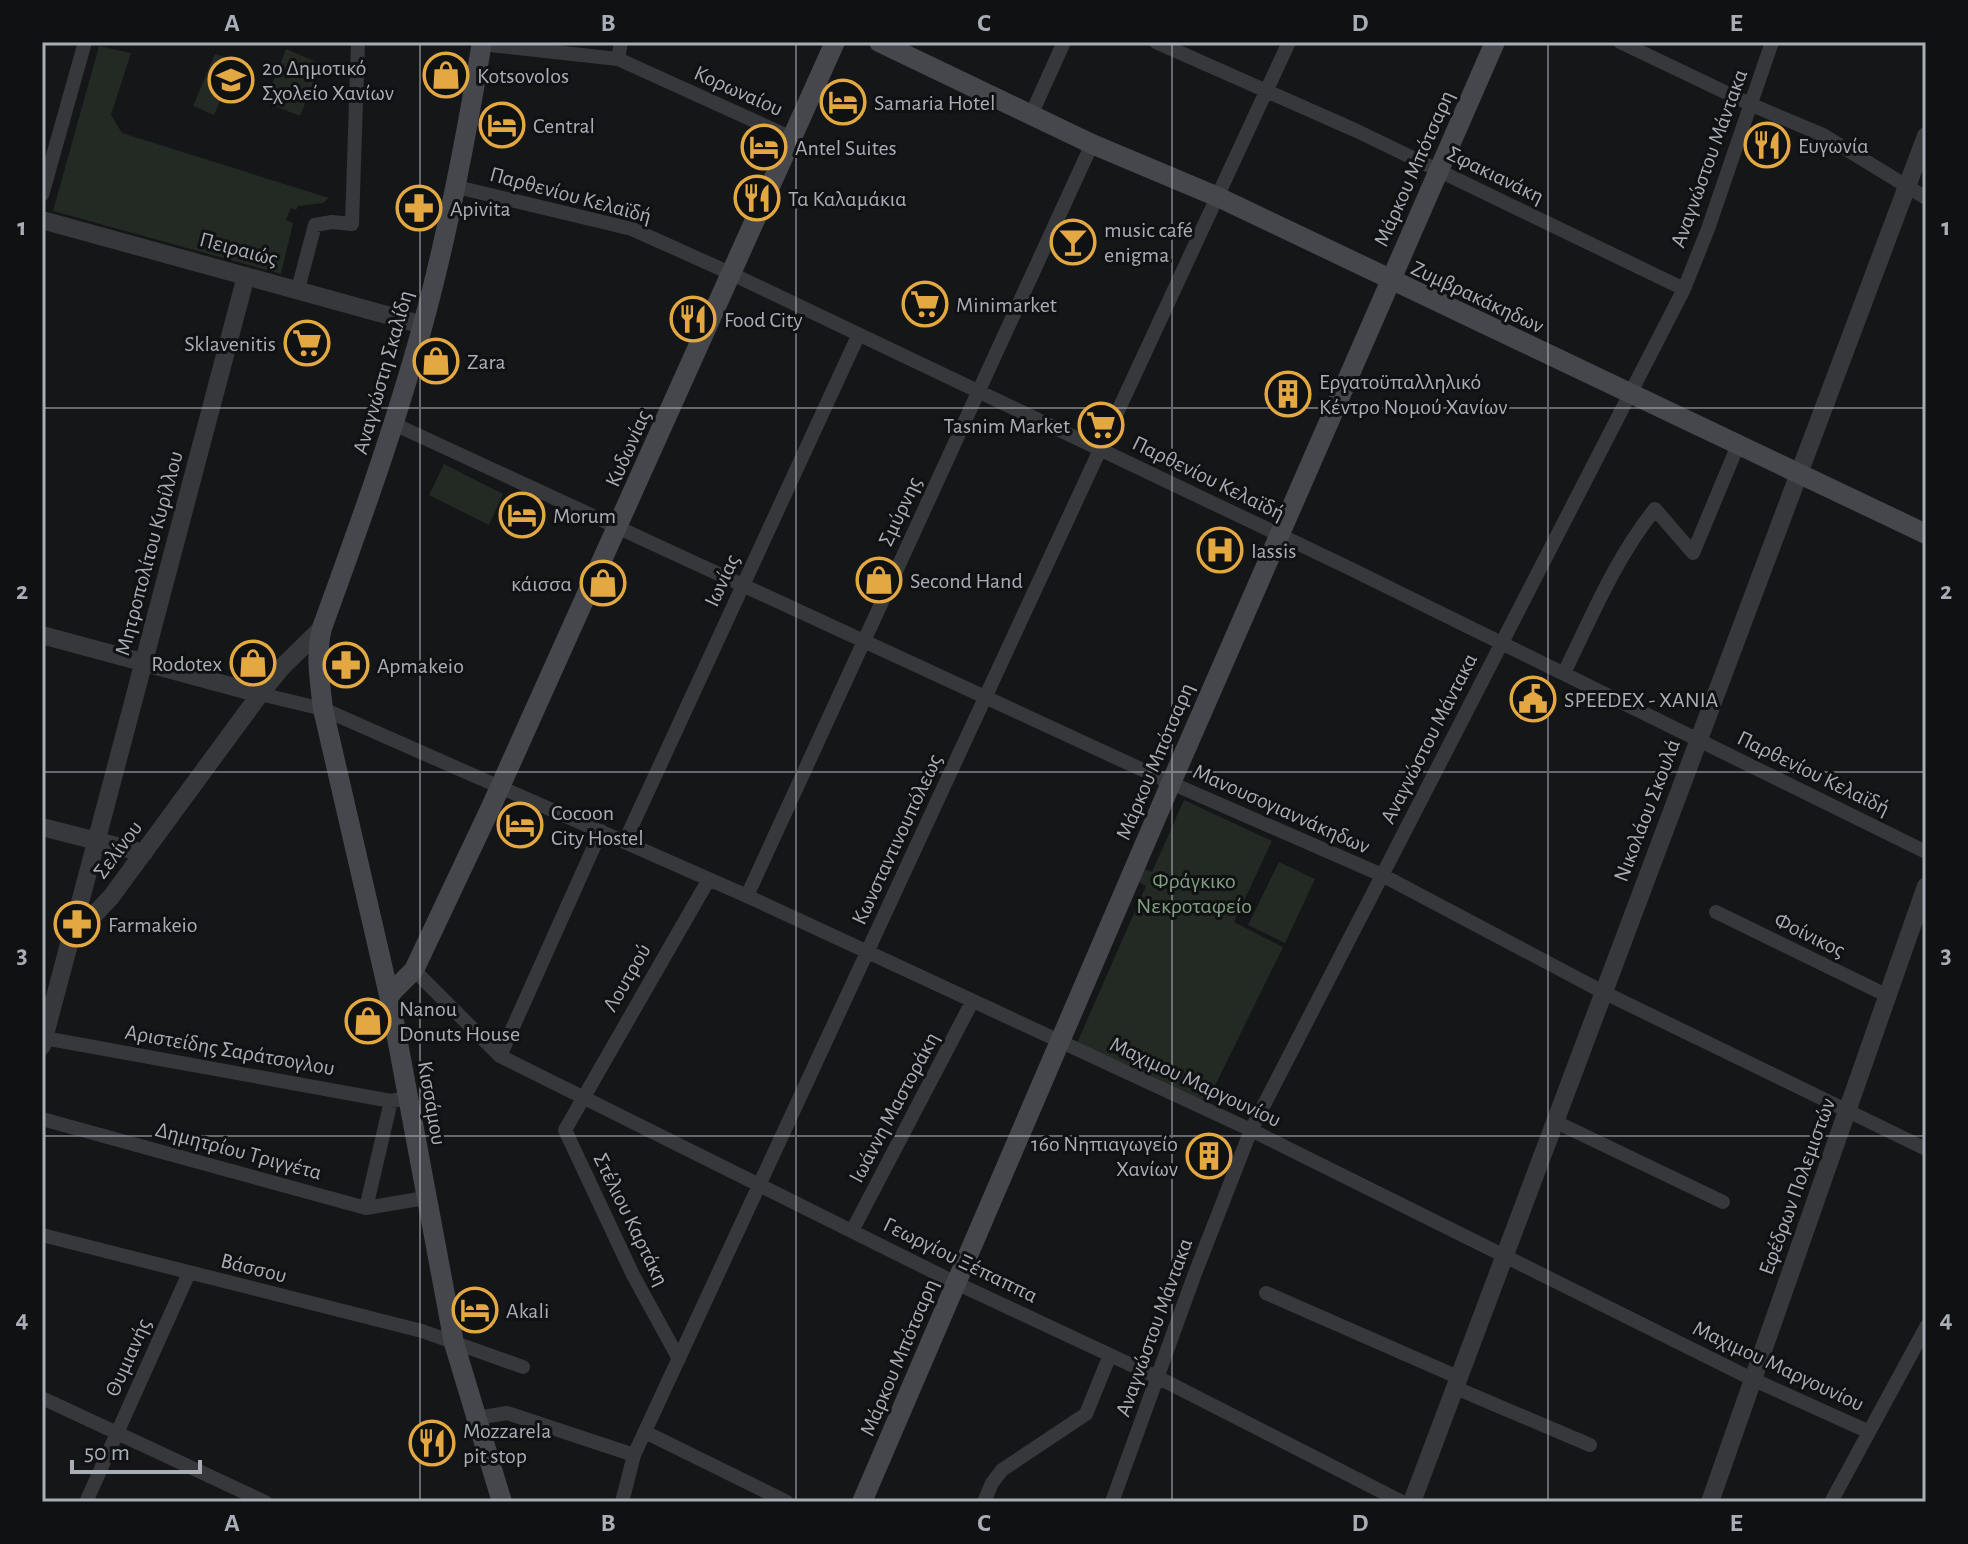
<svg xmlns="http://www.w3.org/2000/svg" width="1968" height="1544" font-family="'Alegreya Sans',sans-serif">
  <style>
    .green { fill: #222a23 }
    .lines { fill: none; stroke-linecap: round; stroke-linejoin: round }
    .minor { stroke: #37383c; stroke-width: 14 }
    .tertiary { stroke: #37383c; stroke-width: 18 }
    .secondary { stroke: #45474c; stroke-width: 20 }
    .grid { fill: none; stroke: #a8adb6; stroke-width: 2; stroke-opacity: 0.55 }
    .labels { text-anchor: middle; stroke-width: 6; stroke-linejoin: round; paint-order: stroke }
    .poi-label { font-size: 22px; fill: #a8adb6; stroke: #101112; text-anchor: start }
    .street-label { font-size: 22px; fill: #a8adb6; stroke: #101112 }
    .park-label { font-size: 22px; fill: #81a082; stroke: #101112 }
    .neatline { fill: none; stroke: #a8adb6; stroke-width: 3 }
    .grid-label { font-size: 26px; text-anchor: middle; font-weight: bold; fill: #a8adb6 }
  </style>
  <rect width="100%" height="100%" fill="#151617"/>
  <!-- green -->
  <path class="green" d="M99 46 131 53 111 115 122 133 329 198 323 203 298 206 296 210 291 208 286 220 293 223 281 274 53 211Z
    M286 49 321 64 300 116 265 102Z
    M215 54 237 62 214 115 193 106Z
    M444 464 503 494 489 525 429 495Z
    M1184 800 1272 841 1234 922 1283 947 1207 1102 1077 1043 1146 886 1139 882 1145 869 1152 872Z
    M1279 862 1315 879 1285 943 1248 925Z"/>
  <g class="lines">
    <!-- minor -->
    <path class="minor" d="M1156 42 1357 131 1684 289
      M1620 42 1752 105 1823 135 1926 198
      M482 44 618 59 792 138
      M618 59 621 42
      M1031 115 1064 42
      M457 187 632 229 730 273 1349 568 1926 852
      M42 195 85 42
      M298 289 315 225 332 222 352 224 358 42
      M394 424 1171 783 1382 875 1603 992 1926 1149
      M1564 673C1591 618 1616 557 1655 509L1693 553 1738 445
      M260 694 323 709 747 896 1251 1130 1752 1379 1867 1431
      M625 841 858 336
      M747 896 1092 144
      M1716 912 1886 995
      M414 970 500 1056 956 1283 1157 1377 1402 1502
      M44 1038 391 1101 408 1098
      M500 1056 601 831
      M42 1119 366 1208 425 1198
      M1556 1122 1723 1202
      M366 1208 391 1101
      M852 1231 972 1002
      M42 1235 422 1331 523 1367
      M1266 1293 1460 1378
      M679 1359 633 1275 565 1130 709 879
      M1456 1388 1590 1445
      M42 1398 265 1502
      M477 1418 507 1413 634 1455
      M645 1432 787 1502
      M86 1502 189 1273
      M622 1502 634 1455 1289 42
      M984 1502 992 1483 1002 1470 1086 1414 1110 1355
      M1112 1502 1194 1276 1251 1130 1684 289 1708 229 1772 42
      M1831 1502 1926 1327"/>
    <!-- tertiary -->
    <path class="tertiary" d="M42 220 423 325
      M42 635 260 694
      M42 827 144 853
      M72 938 111 897 260 694 282 667 322 628
      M42 1046 246 276
      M1412 1502 1926 136
      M1710 1502 1926 886"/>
    <!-- secondary -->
    <path class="secondary" d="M482 42C466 138 448 234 422 328 394 430 358 529 322 628 315 656 320 682 323 709L389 995 454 1343 502 1502
      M879 42 1092 144 1218 197 1926 534
      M389 995 414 970 491 807 835 42
      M862 1502 1171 783 1495 42"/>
  </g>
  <!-- grid -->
  <path class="grid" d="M420 42V1502M796 42V1502M1172 42V1502M1548 42V1502M42 408H1926M42 772H1926M42 1136H1926"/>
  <!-- icons -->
  <defs>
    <g id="shop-ring" transform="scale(2.3)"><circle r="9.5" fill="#101112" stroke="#e3a841" stroke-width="1.5"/><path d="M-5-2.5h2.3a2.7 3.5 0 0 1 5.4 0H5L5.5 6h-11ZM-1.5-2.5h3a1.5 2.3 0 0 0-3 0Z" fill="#e3a841"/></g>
    <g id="school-ring" transform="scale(2.3)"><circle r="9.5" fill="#101112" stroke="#e3a841" stroke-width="1.5"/><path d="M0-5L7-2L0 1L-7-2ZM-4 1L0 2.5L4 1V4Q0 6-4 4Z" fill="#e3a841"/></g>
    <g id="hotel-ring" transform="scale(2.3)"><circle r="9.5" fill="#101112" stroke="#e3a841" stroke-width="1.5"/><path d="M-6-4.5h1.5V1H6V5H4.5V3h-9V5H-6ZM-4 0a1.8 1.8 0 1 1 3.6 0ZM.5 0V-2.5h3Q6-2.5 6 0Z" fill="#e3a841"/></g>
    <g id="restaurant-ring" transform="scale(2.3)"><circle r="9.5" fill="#101112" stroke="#e3a841" stroke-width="1.5"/><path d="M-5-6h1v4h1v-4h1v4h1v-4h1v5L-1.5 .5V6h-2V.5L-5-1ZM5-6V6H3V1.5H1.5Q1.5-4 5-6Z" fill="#e3a841"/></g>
    <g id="pharmacy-ring" transform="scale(2.3)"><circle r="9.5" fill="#101112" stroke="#e3a841" stroke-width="1.5"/><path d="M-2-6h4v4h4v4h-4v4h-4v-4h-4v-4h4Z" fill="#e3a841"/></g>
    <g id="bar-ring" transform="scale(2.3)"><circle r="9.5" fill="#101112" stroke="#e3a841" stroke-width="1.5"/><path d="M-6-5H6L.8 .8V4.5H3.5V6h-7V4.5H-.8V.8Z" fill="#e3a841"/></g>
    <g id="supermarket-ring" transform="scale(2.3)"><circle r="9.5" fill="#101112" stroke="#e3a841" stroke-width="1.5"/><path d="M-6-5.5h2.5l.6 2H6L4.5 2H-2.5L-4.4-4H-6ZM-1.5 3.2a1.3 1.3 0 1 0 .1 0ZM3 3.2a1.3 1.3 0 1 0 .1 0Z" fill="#e3a841"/></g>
    <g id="building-ring" transform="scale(2.3)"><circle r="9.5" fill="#101112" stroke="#e3a841" stroke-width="1.5"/><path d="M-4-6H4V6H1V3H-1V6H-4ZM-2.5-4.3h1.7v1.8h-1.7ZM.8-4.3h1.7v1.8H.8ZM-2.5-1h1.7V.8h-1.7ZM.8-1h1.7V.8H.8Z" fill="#e3a841"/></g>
    <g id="hospital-ring" transform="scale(2.3)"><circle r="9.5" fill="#101112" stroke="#e3a841" stroke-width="1.5"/><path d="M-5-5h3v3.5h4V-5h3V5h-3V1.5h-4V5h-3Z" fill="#e3a841"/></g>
    <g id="civic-ring" transform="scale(2.3)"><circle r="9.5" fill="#101112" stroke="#e3a841" stroke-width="1.5"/><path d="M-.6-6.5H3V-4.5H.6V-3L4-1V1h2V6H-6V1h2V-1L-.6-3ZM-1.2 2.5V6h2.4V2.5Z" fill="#e3a841"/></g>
  </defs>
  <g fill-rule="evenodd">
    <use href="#shop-ring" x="446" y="75"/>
    <use href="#school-ring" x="231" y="80"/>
    <use href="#hotel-ring" x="843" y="102"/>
    <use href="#hotel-ring" x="502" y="125"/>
    <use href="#restaurant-ring" x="1767" y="145"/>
    <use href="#hotel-ring" x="764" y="147"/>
    <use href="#restaurant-ring" x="757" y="198"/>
    <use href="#pharmacy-ring" x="419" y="208"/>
    <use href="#bar-ring" x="1073" y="242"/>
    <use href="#supermarket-ring" x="925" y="304"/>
    <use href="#restaurant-ring" x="693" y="319"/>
    <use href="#supermarket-ring" x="307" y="343"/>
    <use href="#shop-ring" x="436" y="361"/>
    <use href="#building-ring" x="1288" y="394"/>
    <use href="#supermarket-ring" x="1101" y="425"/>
    <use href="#hotel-ring" x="522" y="515"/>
    <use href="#hospital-ring" x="1220" y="550"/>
    <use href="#shop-ring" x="879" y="580"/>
    <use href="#shop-ring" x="603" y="583"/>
    <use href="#shop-ring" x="253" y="663"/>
    <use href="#pharmacy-ring" x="346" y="665"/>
    <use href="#civic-ring" x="1533" y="699"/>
    <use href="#hotel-ring" x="520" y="825"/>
    <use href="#pharmacy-ring" x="77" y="924"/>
    <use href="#shop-ring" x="368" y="1021"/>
    <use href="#building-ring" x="1209" y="1156"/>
    <use href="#hotel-ring" x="475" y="1310"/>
    <use href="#restaurant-ring" x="432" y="1443"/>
  </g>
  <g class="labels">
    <!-- poi labels -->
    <g class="poi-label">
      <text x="262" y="75">2ο Δημοτικό<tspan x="262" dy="25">Σχολείο Χανίων</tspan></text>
      <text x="477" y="83">Kotsovolos</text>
      <text x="874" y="110">Samaria Hotel</text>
      <text x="533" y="133">Central</text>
      <text x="1798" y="153">Ευγωνία</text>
      <text x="795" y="155">Antel Suites</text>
      <text x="788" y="206">Τα Καλαμάκια</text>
      <text x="450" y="216">Apivita</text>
      <text x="1104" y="237">music café<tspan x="1104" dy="25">enigma</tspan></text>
      <text x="956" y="312">Minimarket</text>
      <text x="724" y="327">Food City</text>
      <text x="276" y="351" text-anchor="end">Sklavenitis</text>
      <text x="467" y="369">Zara</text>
      <text x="1319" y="389">Εργατοϋπαλληλικό<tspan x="1319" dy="25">Κέντρο Νομού Χανίων</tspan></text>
      <text x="1070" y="433" text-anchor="end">Tasnim Market</text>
      <text x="553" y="523">Morum</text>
      <text x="1251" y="558">Iassis</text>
      <text x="910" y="588">Second Hand</text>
      <text x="572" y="591" text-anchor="end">κάισσα</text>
      <text x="222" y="671" text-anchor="end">Rodotex</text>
      <text x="377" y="673">Apmakeio</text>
      <text x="1564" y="707">SPEEDEX - ΧΑΝΙΑ</text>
      <text x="551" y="820">Cocoon<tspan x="551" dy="25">City Hostel</tspan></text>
      <text x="108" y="932">Farmakeio</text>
      <text x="399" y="1016">Nanou<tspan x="399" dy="25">Donuts House</tspan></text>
      <text x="1178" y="1151" text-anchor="end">16ο Νηπιαγωγείο<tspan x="1178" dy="25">Χανίων</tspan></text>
      <text x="506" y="1318">Akali</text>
      <text x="463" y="1438">Mozzarela<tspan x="463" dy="25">pit stop</tspan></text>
    </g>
    <!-- street labels -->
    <g class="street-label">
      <text transform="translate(739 90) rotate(24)" y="8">Κορωναίου</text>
      <text transform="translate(1708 158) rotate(-70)" y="8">Αναγνώστου Μάντακα</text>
      <text transform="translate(1413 168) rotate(-66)" y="8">Μάρκου Μπότσαρη</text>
      <text transform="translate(1496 174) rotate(26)" y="8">Σφακιανάκη</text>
      <text transform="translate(571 194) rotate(15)" y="8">Παρθενίου Κελαϊδή</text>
      <text transform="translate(239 248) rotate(15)" y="8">Πειραιώς</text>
      <text transform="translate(1478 296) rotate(25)" y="8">Ζυμβρακάκηδων</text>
      <text transform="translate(382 372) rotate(-74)" y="8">Αναγνώστη Σκαλίδη</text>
      <text transform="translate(627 448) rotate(-66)" y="8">Κυδωνίας</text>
      <text transform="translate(1209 477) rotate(26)" y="8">Παρθενίου Κελαϊδή</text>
      <text transform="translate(899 511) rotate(-65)" y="8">Σμύρνης</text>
      <text transform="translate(148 553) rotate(-75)" y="8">Μητροπολίτου Κυρίλλου</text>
      <text transform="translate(721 580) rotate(-65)" y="8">Ιωνίας</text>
      <text transform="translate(1428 738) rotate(-63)" y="8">Αναγνώστου Μάντακα</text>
      <text transform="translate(1154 761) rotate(-67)" y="8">Μάρκου Μπότσαρη</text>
      <text transform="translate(1814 772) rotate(26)" y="8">Παρθενίου Κελαϊδή</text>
      <text transform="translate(1282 808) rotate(24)" y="8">Μανουσογιαννάκηδων</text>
      <text transform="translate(1646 810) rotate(-69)" y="8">Νικολάου Σκουλά</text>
      <text transform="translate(896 839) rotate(-65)" y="8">Κωνσταντινουπόλεως</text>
      <text transform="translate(117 849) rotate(-53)" y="8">Σελίνου</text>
      <text transform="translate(1810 934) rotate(26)" y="8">Φοίνικος</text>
      <text transform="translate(626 977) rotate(-60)" y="8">Λουτρού</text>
      <text transform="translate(230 1049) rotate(10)" y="8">Αριστείδης Σαράτσογλου</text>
      <text transform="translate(1196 1081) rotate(25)" y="8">Μαχιμου Mαργουνίου</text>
      <text transform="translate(433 1103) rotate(80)" y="8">Κισσάμου</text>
      <text transform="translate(893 1107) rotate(-62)" y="8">Ιωάννη Μαστοράκη</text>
      <text transform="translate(239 1150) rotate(15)" y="8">Δημητρίου Τριγγέτα</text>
      <text transform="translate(1796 1186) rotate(-70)" y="8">Εφέδρων Πολεμιστών</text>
      <text transform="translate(632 1219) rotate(64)" y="8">Στέλιου Καρτάκη</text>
      <text transform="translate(961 1259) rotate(26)" y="8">Γεωργίου Ξέπαππα</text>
      <text transform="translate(254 1267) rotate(14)" y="8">Βάσσου</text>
      <text transform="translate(1153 1327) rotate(-70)" y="8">Αναγνώστου Μάντακα</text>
      <text transform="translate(127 1357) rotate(-66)" y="8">Θυμιανής</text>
      <text transform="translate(898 1357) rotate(-67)" y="8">Μάρκου Μπότσαρη</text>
      <text transform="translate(1779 1365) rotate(25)" y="8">Μαχιμου Mαργουνίου</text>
    </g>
    <!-- park labels -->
    <g class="park-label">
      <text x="1194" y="888">Φράγκικο<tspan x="1194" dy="25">Νεκροταφείο</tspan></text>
    </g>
  </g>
  <!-- border -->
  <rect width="1968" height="1544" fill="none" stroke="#101112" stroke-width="88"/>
  <!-- scale -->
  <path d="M72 1460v12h128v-12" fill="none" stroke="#a8adb6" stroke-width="4"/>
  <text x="84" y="1460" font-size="24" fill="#a8adb6" stroke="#101112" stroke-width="6" paint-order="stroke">50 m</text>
  <rect x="44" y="44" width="1880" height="1456" class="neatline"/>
  <g class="grid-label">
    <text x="232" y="31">A</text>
    <text x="608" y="31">B</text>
    <text x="984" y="31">C</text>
    <text x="1360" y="31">D</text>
    <text x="1736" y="31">E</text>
    <text x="22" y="235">1</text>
    <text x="1946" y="235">1</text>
    <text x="22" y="599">2</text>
    <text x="1946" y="599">2</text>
    <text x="22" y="963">3</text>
    <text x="1946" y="963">3</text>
    <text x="22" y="1327">4</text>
    <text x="1946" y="1327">4</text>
    <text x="232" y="1531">A</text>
    <text x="608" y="1531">B</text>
    <text x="984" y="1531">C</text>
    <text x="1360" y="1531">D</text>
    <text x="1736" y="1531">E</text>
  </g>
</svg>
